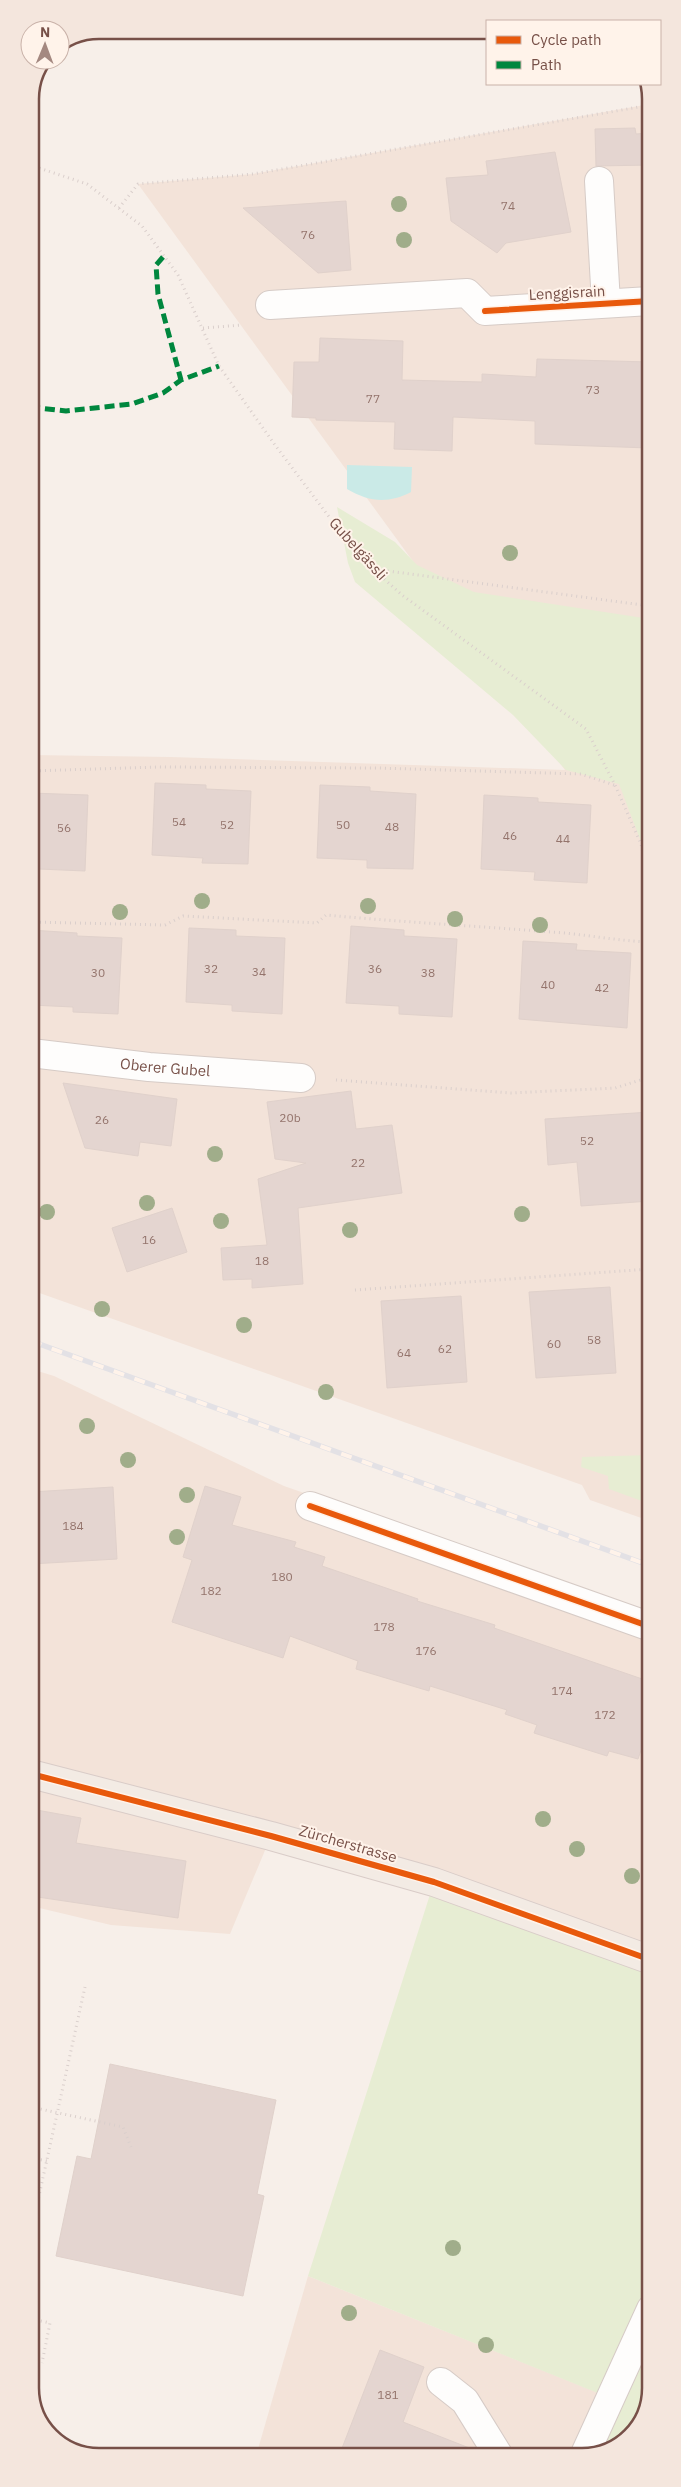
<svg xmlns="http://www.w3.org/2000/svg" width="681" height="2487" font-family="'IBM Plex Sans',sans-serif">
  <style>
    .residential { fill: #f3e3d9 }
    .green { fill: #e7edd3 }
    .water { fill: #caeae7 }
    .building { fill: #e4d5d0; stroke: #e0d1cb }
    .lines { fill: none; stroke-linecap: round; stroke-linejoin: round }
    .minor-casing { stroke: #d6cbc6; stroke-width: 30 }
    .major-casing { stroke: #d9ccc8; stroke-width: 30 }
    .path { stroke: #dacfcc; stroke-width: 3; stroke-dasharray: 1 4; stroke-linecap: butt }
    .minor { stroke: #fefdfc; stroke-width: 28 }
    .major { stroke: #f3ebe4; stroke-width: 28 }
    .rail-casing { stroke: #e3e1e5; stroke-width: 5.5 }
    .rail { stroke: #fff3ea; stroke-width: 4; stroke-dasharray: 11; stroke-linecap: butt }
    .quiet { stroke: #00873e; stroke-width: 5; stroke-dasharray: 10 5; stroke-linecap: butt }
    .cycleway-casing { stroke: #fff3ea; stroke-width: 9 }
    .cycleway { stroke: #e8590c; stroke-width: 6 }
    .tree { fill: #a0ad8a }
    .labels { text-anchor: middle; stroke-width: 4; stroke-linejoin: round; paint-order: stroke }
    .number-label { font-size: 12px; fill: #94746c }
    .street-label { font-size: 15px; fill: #775048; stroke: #fff3ea }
    .rim { fill: none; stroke: #775048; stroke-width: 2.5 }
  </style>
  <rect width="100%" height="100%" fill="#f7efe9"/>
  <!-- residential -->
  <path class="residential" d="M650 104V1521L590 1500 582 1485 31 1290 30 755 171 757 565 770 138 184 253 174Z
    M31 1369 54 1376 284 1486 651 1614V1960L271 1836 230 1934 111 1925 31 1906Z
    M308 2276 611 2398 584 2456H256Z"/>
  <!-- green -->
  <path class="green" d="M337 507 395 542 417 565 474 592 650 619V851L645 852 619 784 566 770 513 715 355 582 348 563Z
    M650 1455V1504L609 1489 608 1476 581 1467 582 1457Z
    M434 1882 651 1960V2388L637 2430 596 2456 610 2398 308 2276Z"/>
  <!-- water -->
  <path class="water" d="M347 465 412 467 411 492C388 504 369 502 347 489Z"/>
  <!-- building -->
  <path class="building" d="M635 128 636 134 650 133V165L596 166 595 129Z
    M555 152 571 232 506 243 497 253 451 221 446 178 488 175 486 161Z
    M346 201 351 270 318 273 243 208Z
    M320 338 403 341 402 380 482 382V374L536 377 537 359 650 362 649 448 535 444V421L453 417 452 451 394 449 395 422 316 420V418L292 417 294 362H319Z
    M155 783 206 785V789L251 791 248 864 202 863 203 858 152 855Z
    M320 785 370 787V791L416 794 413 869 367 868V860L317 858Z
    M30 793 88 795 85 871 39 869V862L30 861Z
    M484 795 538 798V802L591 805 587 883 534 880 535 872 481 869Z
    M351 926 404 930V936L457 939 452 1017 399 1014V1006L346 1003Z
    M189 928 236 930V936L285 938 282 1014 232 1011V1005L186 1002Z
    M30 930 77 933V936L122 938 118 1014 73 1012V1007L31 1005Z
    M523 941 577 944 576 950 631 953 627 1028 519 1019Z
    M63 1083 177 1099 171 1146 140 1142 138 1156 85 1148Z
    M351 1091 356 1129 392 1125 402 1193 298 1208 303 1284 252 1288V1279L223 1280 221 1248 267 1245 258 1179 306 1163 275 1159 267 1102Z
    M650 1112V1201L581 1206 577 1162 548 1165 545 1119Z
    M172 1208 187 1252 127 1272 112 1228Z
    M610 1287 616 1373 536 1378 529 1292Z
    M461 1296 467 1382 387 1388 381 1301Z
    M205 1486 241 1497 232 1525 296 1542 294 1547 325 1557 322 1566 418 1599 417 1601 495 1625 494 1628 651 1682V1721L638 1759 609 1751 607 1756 534 1733 537 1725 505 1714 507 1710 430 1686 429 1691 356 1669 358 1661 290 1636 283 1658 172 1622 192 1560 183 1557Z
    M113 1487 117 1559 31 1564V1492Z
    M31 1809 81 1818 76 1843 186 1861 178 1918 31 1896Z
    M110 2064 276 2100 257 2194 264 2196 243 2296 56 2256 77 2156 91 2159Z
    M380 2350 424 2367 403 2422 477 2451 481 2456H339Z"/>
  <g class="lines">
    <!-- minor casing -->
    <g class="minor-casing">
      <g id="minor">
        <path d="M599 181 606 303"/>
        <path d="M270 305 467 293 485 311 650 301"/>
        <path id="s1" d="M31 1053 149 1067 301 1078"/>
        <path d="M310 1506 651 1627"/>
        <path d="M441 2382 465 2401 499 2456"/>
        <path d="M584 2456 651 2309"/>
      </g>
    </g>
    <!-- major casing -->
    <g class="major-casing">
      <path id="major" d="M31 1774 271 1836 434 1882 651 1960"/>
    </g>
    <!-- path -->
    <path class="path" d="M30 165 87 184 142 226 178 275 219 366 275 445 345 538 372 568 402 595 586 729 615 785 641 844 650 885
      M119 208 138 184 253 174 650 105
      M203 328 242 325
      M373 569 650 606
      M30 771 159 767 377 768 581 774 614 785
      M30 922 165 925 183 916 317 923 326 915C401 922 476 926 551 932 584 934 617 941 650 942
      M336 1080 511 1093 615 1088 650 1077
      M355 1290 650 1269
      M31 2107 123 2127 131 2147
      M31 2128 36 2108
      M31 2158 47 2161
      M31 2232 85 1987
      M31 2319 50 2323 42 2363
      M69 2446 118 2457"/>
    <!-- minor -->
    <use href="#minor" class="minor"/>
    <!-- major -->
    <use href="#major" class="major"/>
    <!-- rail casing -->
    <g class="rail-casing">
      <path id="rail" d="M31 1341 651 1566"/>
    </g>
    <!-- rail -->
    <use href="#rail" class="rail"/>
    <!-- quiet -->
    <path class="quiet" d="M163 257 156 265 158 294 181 380
      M30 407 66 411 132 404 163 393 181 380 219 366"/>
    <!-- cycleway casing -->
    <g class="cycleway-casing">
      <path id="cycleway" d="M485 311 650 301
        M310 1506 651 1627
        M31 1774 271 1836 434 1882 651 1960"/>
    </g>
    <!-- cycleway -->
    <use href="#cycleway" class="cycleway"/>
  </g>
  <!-- trees -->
  <g class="tree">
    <circle cx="399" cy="204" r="8"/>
    <circle cx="404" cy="240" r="8"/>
    <circle cx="510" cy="553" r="8"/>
    <circle cx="202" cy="901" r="8"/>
    <circle cx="368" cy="906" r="8"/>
    <circle cx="120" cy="912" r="8"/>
    <circle cx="455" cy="919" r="8"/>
    <circle cx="540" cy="925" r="8"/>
    <circle cx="215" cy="1154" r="8"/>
    <circle cx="147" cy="1203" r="8"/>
    <circle cx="47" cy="1212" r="8"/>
    <circle cx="522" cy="1214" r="8"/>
    <circle cx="221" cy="1221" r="8"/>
    <circle cx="350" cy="1230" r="8"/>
    <circle cx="102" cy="1309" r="8"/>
    <circle cx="244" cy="1325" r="8"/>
    <circle cx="326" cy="1392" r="8"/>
    <circle cx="87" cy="1426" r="8"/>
    <circle cx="128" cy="1460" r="8"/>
    <circle cx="187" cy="1495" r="8"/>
    <circle cx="177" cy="1537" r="8"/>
    <circle cx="543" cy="1819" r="8"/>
    <circle cx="577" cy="1849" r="8"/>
    <circle cx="632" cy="1876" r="8"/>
    <circle cx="453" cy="2248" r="8"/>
    <circle cx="349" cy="2313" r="8"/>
    <circle cx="486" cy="2345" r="8"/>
  </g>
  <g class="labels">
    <!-- number labels -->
    <g class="number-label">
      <text x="508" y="210">74</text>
      <text x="308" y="239">76</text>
      <text x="593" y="394">73</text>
      <text x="373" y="403">77</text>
      <text x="179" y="826">54</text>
      <text x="227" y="829">52</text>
      <text x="343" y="829">50</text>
      <text x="392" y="831">48</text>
      <text x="64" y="832">56</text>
      <text x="510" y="840">46</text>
      <text x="563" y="843">44</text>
      <text x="211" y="973">32</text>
      <text x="375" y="973">36</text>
      <text x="259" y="976">34</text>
      <text x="98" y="977">30</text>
      <text x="428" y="977">38</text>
      <text x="548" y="989">40</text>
      <text x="602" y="992">42</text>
      <text x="290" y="1122">20b</text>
      <text x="102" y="1124">26</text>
      <text x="587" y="1145">52</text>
      <text x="358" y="1167">22</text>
      <text x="149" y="1244">16</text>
      <text x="262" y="1265">18</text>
      <text x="594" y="1344">58</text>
      <text x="554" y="1348">60</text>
      <text x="445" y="1353">62</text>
      <text x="404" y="1357">64</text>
      <text x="73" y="1530">184</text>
      <text x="282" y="1581">180</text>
      <text x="211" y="1595">182</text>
      <text x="384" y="1631">178</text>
      <text x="426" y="1655">176</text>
      <text x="562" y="1695">174</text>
      <text x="605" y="1719">172</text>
      <text x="388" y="2399">181</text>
    </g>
    <!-- street labels -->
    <g class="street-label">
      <text transform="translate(567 293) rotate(-3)" y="5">Lenggisrain</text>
      <text transform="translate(358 549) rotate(48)" y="5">Gubelgässli</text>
      <text dy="5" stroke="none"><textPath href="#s1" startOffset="135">Oberer Gubel</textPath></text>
      <text transform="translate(348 1844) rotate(16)" y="5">Zürcherstrasse</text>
    </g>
  </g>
  <!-- crop -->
  <path d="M0 0H681V2487H0ZM99 39H582A60 60 0 0 1 642 99V2388A60 60 0 0 1 582 2448H99A60 60 0 0 1 39 2388V99A60 60 0 0 1 99 39Z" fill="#f4e6dd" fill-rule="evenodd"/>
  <path class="rim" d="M99 39H582A60 60 0 0 1 642 99V2388A60 60 0 0 1 582 2448H99A60 60 0 0 1 39 2388V99A60 60 0 0 1 99 39Z"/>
  <!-- legend -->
  <rect x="486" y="20" width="175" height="65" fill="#fff3ea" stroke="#c9b2a9"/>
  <rect x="496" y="36" width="25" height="8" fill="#e8590c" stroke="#c9b2a9"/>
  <text x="531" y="45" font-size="15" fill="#775048">Cycle path</text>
  <rect x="496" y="61" width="25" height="8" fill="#00873e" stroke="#c9b2a9"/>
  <text x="531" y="70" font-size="15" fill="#775048">Path</text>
  <!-- north arrow -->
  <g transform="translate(45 45) rotate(1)"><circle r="24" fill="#fff3ea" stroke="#c9b2a9"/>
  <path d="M0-4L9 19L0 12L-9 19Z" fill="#a48880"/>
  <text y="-8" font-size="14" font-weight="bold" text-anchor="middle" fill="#775048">N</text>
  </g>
</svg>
